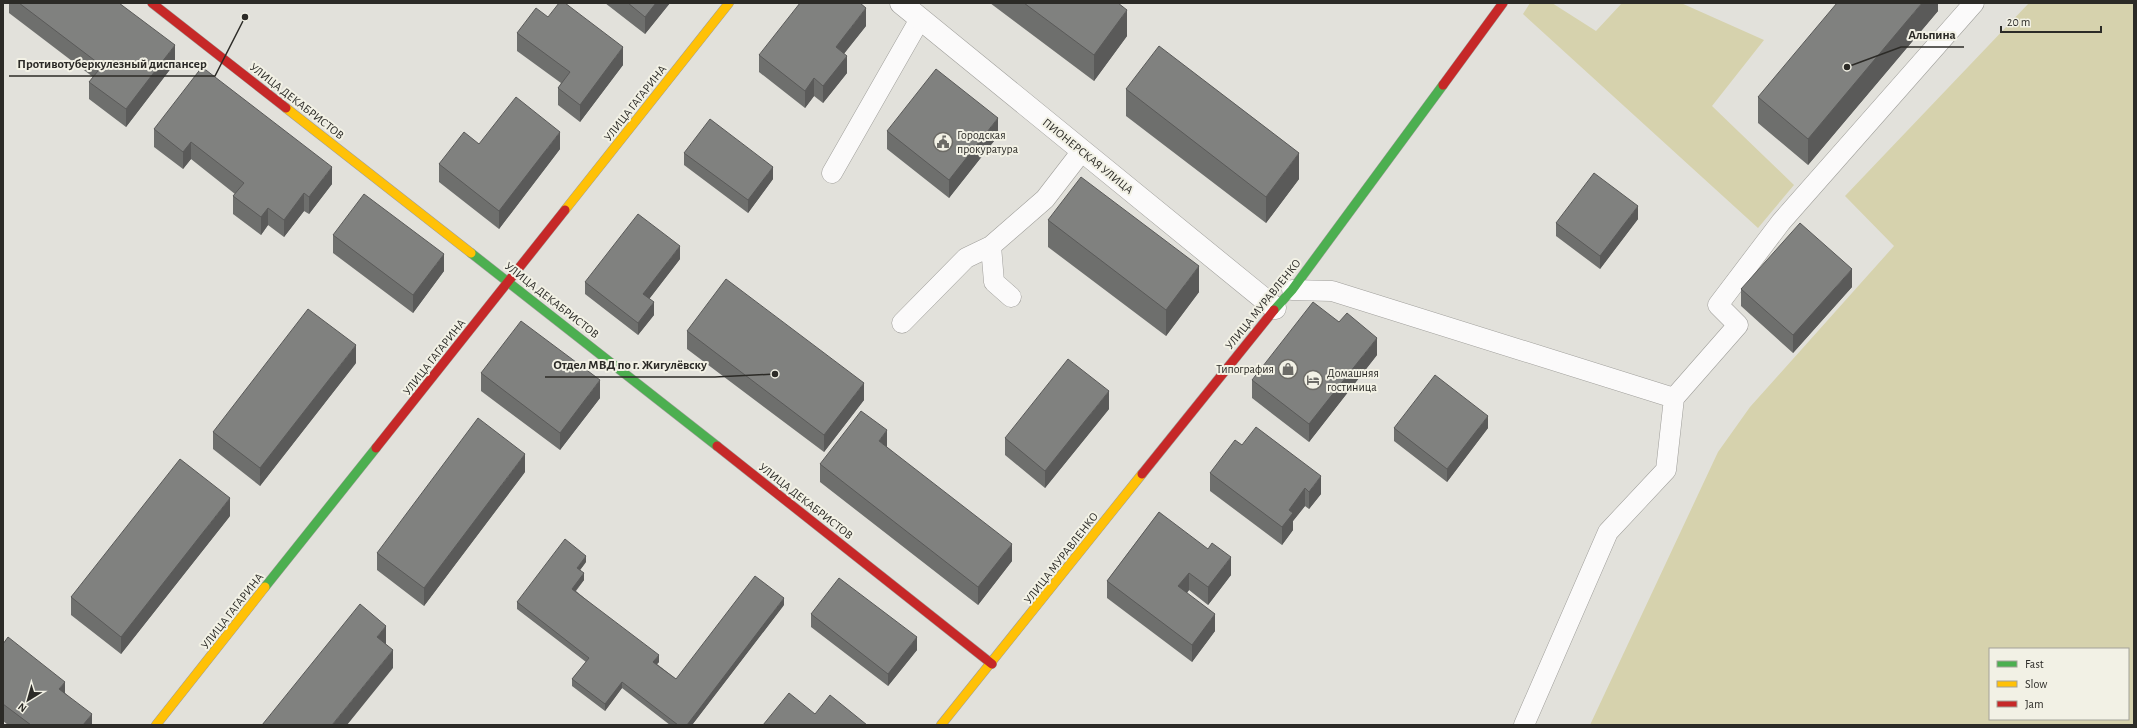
<svg xmlns="http://www.w3.org/2000/svg" width="2137" height="728" font-family="'Alegreya Sans',sans-serif">
  <style>
    .green { fill: #d6d2ad; fill-rule: evenodd }
    .lines { fill: none; stroke-linecap: round; stroke-linejoin: round }
    .lane-casing { stroke: #9f9e9a; stroke-width: 21 }
    .street-casing { stroke: #9f9e9a; stroke-width: 23 }
    .fast-casing { stroke: #9f9e9a; stroke-width: 10 }
    .slow-casing { stroke: #9f9e9a; stroke-width: 10 }
    .jam-casing { stroke: #9f9e9a; stroke-width: 10 }
    .lane { stroke: #fbfafa; stroke-width: 20 }
    .street { stroke: #fbfafa; stroke-width: 22 }
    .fast { stroke: #4caf50; stroke-width: 9 }
    .slow { stroke: #ffc107; stroke-width: 9 }
    .jam { stroke: #c62828; stroke-width: 9 }
    .wall { fill: #6e6f6d }
    .shaded-wall { fill: #5a5a59 }
    .building { fill: #80817f; stroke: #5a5a59 }
    .labels { text-anchor: middle; stroke-width: 4; stroke-linejoin: round; paint-order: stroke }
    .street-label { font-size: 12px; fill: #2c2b27; stroke: #f2f1e5 }
    .poi-label { font-size: 12px; fill: #2c2b27; stroke: #f2f1e5; text-anchor: start }
    .leader { fill: none; stroke: #2c2b27; stroke-width: 1.5 }
    .callout-dot { fill: #2c2b27; stroke: #f2f1e5; stroke-width: 1.5 }
    .callout-label { font-size: 13px; text-anchor: middle; font-weight: bold; fill: #2c2b27; stroke: #f2f1e5; stroke-width: 4; stroke-linejoin: round; paint-order: stroke }
  </style>
  <rect width="100%" height="100%" fill="#e2e1db"/>
  <!-- green -->
  <path class="green" d="M1530 3H1552L1596 31 1622 3H1681L1764 40 1712 106 1794 185 1758 228 1523 14Z
    M2029 3H2134V725H1590L1718 452 1750 407 1894 246 1845 196ZM1990 649H2128V719H1990Z"/>
  <g class="lines">
    <!-- lane casing -->
    <g class="lane-casing">
      <path id="lane" d="M832 173 920 19
        M1292 290 1332 291 1674 398 1738 325 1718 305 1781 222 1974 3
        M1011 297 994 282 991 246 1045 199 1082 151
        M902 323 966 258 991 246
        M1524 725 1608 532 1666 470 1674 398"/>
    </g>
    <!-- street casing -->
    <g class="street-casing">
      <path id="street" d="M901 3 1275 308"/>
    </g>
    <!-- fast casing -->
    <g class="fast-casing">
      <path id="fast" d="M471 253 717 446
        M1274 310 1292 290 1443 85
        M265 587 376 448"/>
    </g>
    <!-- slow casing -->
    <g class="slow-casing">
      <path id="slow" d="M286 108 471 253
        M565 210 729 3
        M156 725 265 587
        M941 725 1142 474"/>
    </g>
    <!-- jam casing -->
    <g class="jam-casing">
      <path id="jam" d="M152 3 286 108
        M1443 85 1503 3
        M717 446 992 664
        M376 448 565 210
        M1142 474 1274 310"/>
    </g>
    <!-- lane -->
    <use href="#lane" class="lane"/>
    <!-- street -->
    <use href="#street" class="street"/>
    <!-- fast -->
    <use href="#fast" class="fast"/>
    <!-- slow -->
    <use href="#slow" class="slow"/>
    <!-- jam -->
    <use href="#jam" class="jam"/>
  </g>
  <!-- wall -->
  <path class="wall" d="M9 3H119L175 63 126 127 89 99V82L93 77 9 13Z
    M605 3H670L645 34Z
    M990 3H1118L1127 36 1094 81Z
    M1938 3V11L1808 165 1758 123V97Z
    M548 17 623 65 580 122 558 105V88L561 83 517 51V33Z
    M866 26 844 53 847 73 823 103 814 96 805 108 759 72V55Z
    M1126 89 1299 179 1266 223 1126 116Z
    M154 129 332 184 309 214 304 211 284 237 268 225 261 235 233 214V196L235 194 191 159 183 169 154 147Z
    M887 131 998 136 949 198 887 149Z
    M560 149 499 229 439 182V164Z
    M684 153 773 179 748 213 684 165Z
    M1638 219 1600 269 1556 236V223Z
    M1048 220 1199 292 1166 336 1048 247Z
    M333 235 444 271 413 313 333 253Z
    M680 259 649 299 654 315 638 335 585 294V282Z
    M1852 287 1793 353 1741 306V289Z
    M687 331 864 400 824 452 687 349Z
    M1377 355 1309 442 1252 398V380Z
    M356 363 260 486 213 449V432Z
    M481 373 600 398 560 450 481 391Z
    M1109 409 1045 488 1005 455V438Z
    M1394 428H1488L1447 482 1394 441Z
    M1242 445 1321 494 1309 509 1305 506 1293 521V530L1282 545 1210 491V473Z
    M887 447 1012 561 978 605 820 482V464Z
    M525 472 424 606 377 570V553Z
    M1159 512 1231 575 1208 605 1189 590 1187 593 1215 631 1192 662 1107 598V581Z
    M230 516 121 654 71 615V597Z
    M586 562 580 570 584 580 576 591 659 662 657 664 676 679 784 605 692 725H670L622 688 605 711 572 686V679L586 662 517 609V602Z
    M811 614 917 650 888 686 811 627Z
    M3 644 65 693 92 725H8L3 721Z"/>
  <!-- shaded-wall -->
  <path class="shaded-wall" d="M656 3H670L645 34V17Z
    M1922 3H1938V11L1808 165V139Z
    M866 8V26L836 64V47Z
    M1127 10V36L1094 81V55Z
    M175 45V63L126 127V109Z
    M623 47V65L580 122V105Z
    M847 56V73L823 103V86Z
    M814 78V96L805 108V91Z
    M998 118V136L949 198V180Z
    M560 132V149L499 229V211Z
    M191 142V159L183 169V152Z
    M1299 153V179L1266 223V197Z
    M332 167V184L309 214V197Z
    M773 167V179L748 213V200Z
    M304 193V211L284 237V220Z
    M1638 206V219L1600 269V256Z
    M268 208V225L261 235V217Z
    M680 246V259L643 307V294Z
    M444 254V271L413 313V295Z
    M1199 266V292L1166 336V310Z
    M1852 269V287L1793 353V335Z
    M654 302V315L638 335V323Z
    M1377 338V355L1309 442V424Z
    M356 345V363L260 486V468Z
    M600 380V398L560 450V433Z
    M864 383V400L824 452V435Z
    M1109 391V409L1045 488V471Z
    M1488 416V428L1447 482V469Z
    M887 430V448L879 441Z
    M525 454V472L424 606V588Z
    M1321 476V494L1309 509V492Z
    M1305 488V506L1293 521V530L1282 545V527L1289 510Z
    M230 498V516L121 654V637Z
    M1012 544V561L978 605V587Z
    M586 556V562L577 574V568Z
    M1231 557V575L1208 605V587Z
    M584 573V580L572 595V589Z
    M1189 573V590L1178 604V586Z
    M784 598V605L692 725H687Z
    M1215 614V631L1192 662V645Z
    M386 626V644L377 655V637Z
    M917 637V650L888 686V674Z
    M393 650V668L347 725H332Z
    M659 655V662L653 668V662Z
    M65 682V699L59 689Z
    M622 682V688L605 711V704Z
    M92 714V725H83Z"/>
  <!-- building -->
  <path class="building" d="M19 3H119L175 45 126 109 89 82 102 66Z
    M559 3H565L623 47 580 105 558 88 570 72 517 33 536 8 548 17Z
    M628 3H656L645 17Z
    M800 3H860L866 8 836 47 847 56 823 86 814 78 805 91 759 55Z
    M1024 3H1118L1127 10 1094 55Z
    M1837 3H1922L1808 139 1758 97Z
    M1159 46 1299 153 1266 197 1126 89Z
    M202 67 332 167 309 197 304 193 284 220 268 208 261 217 233 196 244 183 191 142 183 152 154 129Z
    M936 69 998 118 949 180 887 131Z
    M516 97 560 132 499 211 439 164 464 132 479 144Z
    M710 119 773 167 748 200 684 153Z
    M1594 173 1638 206 1600 256 1556 223Z
    M1081 177 1199 266 1166 310 1048 220Z
    M364 194 444 254 413 295 333 235Z
    M638 214 680 246 643 294 654 302 638 323 585 282Z
    M1800 223 1852 269 1793 335 1741 289Z
    M726 279 864 383 824 435 687 331Z
    M1313 302 1339 322 1347 313 1377 338 1309 424 1252 380Z
    M308 309 356 345 260 468 213 432Z
    M521 321 600 380 560 433 481 373Z
    M1068 359 1109 391 1045 471 1005 438Z
    M1435 375 1488 416 1447 469 1394 428Z
    M861 411 887 430 879 441 1012 544 978 587 820 464Z
    M478 418 525 454 424 588 377 553Z
    M1256 427 1321 476 1309 492 1305 488 1289 510 1293 513 1282 527 1210 473 1235 440 1242 445Z
    M180 459 230 498 121 637 71 597Z
    M1159 512 1208 549 1212 543 1231 557 1208 587 1189 573 1178 586 1215 614 1192 645 1107 581Z
    M565 539 586 556 577 568 584 573 572 589 659 655 653 662 676 679 755 576 784 598 687 725H678L622 682 605 704 572 679 589 658 517 602Z
    M839 578 917 637 888 674 811 614Z
    M360 604 386 626 377 637 393 650 332 725H262Z
    M8 637 65 682 59 689 92 714 83 725H31L3 704V644Z
    M789 693 815 714 830 695 867 725H763Z"/>
  <!-- icons -->
  <defs>
    <g id="civic-ring" transform="scale(1)"><circle r="9.5" fill="#f2f1e5" stroke="#6c6b66" stroke-width="1.5"/><path d="M-.6-6.5H3V-4.5H.6V-3L4-1V1h2V6H-6V1h2V-1L-.6-3ZM-1.2 2.5V6h2.4V2.5Z" fill="#6c6b66"/></g>
    <g id="shop-ring" transform="scale(1)"><circle r="9.5" fill="#f2f1e5" stroke="#6c6b66" stroke-width="1.5"/><path d="M-5-2.5h2.3a2.7 3.5 0 0 1 5.4 0H5L5.5 6h-11ZM-1.5-2.5h3a1.5 2.3 0 0 0-3 0Z" fill="#6c6b66"/></g>
    <g id="hotel-ring" transform="scale(1)"><circle r="9.5" fill="#f2f1e5" stroke="#6c6b66" stroke-width="1.5"/><path d="M-6-4.5h1.5V1H6V5H4.5V3h-9V5H-6ZM-4 0a1.8 1.8 0 1 1 3.6 0ZM.5 0V-2.5h3Q6-2.5 6 0Z" fill="#6c6b66"/></g>
  </defs>
  <g fill-rule="evenodd">
    <use href="#civic-ring" x="943" y="142"/>
    <use href="#shop-ring" x="1288" y="369"/>
    <use href="#hotel-ring" x="1313" y="380"/>
  </g>
  <g class="labels">
    <!-- street labels -->
    <g class="street-label">
      <text transform="translate(297 101) rotate(38)" y="4">УЛИЦА ДЕКАБРИСТОВ</text>
      <text transform="translate(635 103) rotate(-52)" y="4">УЛИЦА ГАГАРИНА</text>
      <text transform="translate(1088 156) rotate(39)" y="4">ПИОНЕРСКАЯ УЛИЦА</text>
      <text transform="translate(552 300) rotate(38)" y="4">УЛИЦА ДЕКАБРИСТОВ</text>
      <text transform="translate(1263 304) rotate(-51)" y="4">УЛИЦА МУРАВЛЕНКО</text>
      <text transform="translate(434 357) rotate(-52)" y="4">УЛИЦА ГАГАРИНА</text>
      <text transform="translate(806 501) rotate(38)" y="4">УЛИЦА ДЕКАБРИСТОВ</text>
      <text transform="translate(1061 558) rotate(-52)" y="4">УЛИЦА МУРАВЛЕНКО</text>
      <text transform="translate(232 611) rotate(-52)" y="4">УЛИЦА ГАГАРИНА</text>
    </g>
    <!-- poi labels -->
    <g class="poi-label">
      <text x="957" y="139">Городская<tspan x="957" dy="14">прокуратура</tspan></text>
      <text x="1274" y="373" text-anchor="end">Типография</text>
      <text x="1327" y="377">Домашняя<tspan x="1327" dy="14">гостиница</tspan></text>
    </g>
  </g>
  <!-- callouts -->
  <path class="leader" d="M1847 67L1901 47H1964M245 17L215 76H9M775 374L715 377H545"/>
  <g class="callout-dot">
    <circle cx="1847" cy="67" r="4"/>
    <circle cx="245" cy="17" r="4"/>
    <circle cx="775" cy="374" r="4"/>
  </g>
  <g class="callout-label">
    <text x="1932" y="39">Альпина</text>
    <text x="112" y="68">Противотуберкулезный диспансер</text>
    <text x="630" y="369">Отдел МВД по г. Жигулёвску</text>
  </g>
  <!-- border -->
  <rect width="2137" height="728" fill="none" stroke="#2c2b27" stroke-width="8"/>
  <!-- legend -->
  <rect x="1989" y="648" width="140" height="72" fill="#f2f1e5" stroke="#a3a299"/>
  <rect x="1997" y="661" width="20" height="6" fill="#4caf50" stroke="#a3a299"/>
  <text x="2025" y="668" font-size="12" fill="#2c2b27">Fast</text>
  <rect x="1997" y="681" width="20" height="6" fill="#ffc107" stroke="#a3a299"/>
  <text x="2025" y="688" font-size="12" fill="#2c2b27">Slow</text>
  <rect x="1997" y="701" width="20" height="6" fill="#c62828" stroke="#a3a299"/>
  <text x="2025" y="708" font-size="12" fill="#2c2b27">Jam</text>
  <!-- north arrow -->
  <g transform="translate(28 700) rotate(217)" stroke="#f2f1e5" stroke-width="3" paint-order="stroke">
  <path d="M0-3L7 15L0 10L-7 15Z" fill="#2c2b27"/>
  <text y="-6" font-size="11" font-weight="bold" text-anchor="middle" fill="#2c2b27">N</text>
  </g>
  <!-- scale -->
  <path d="M2001 26v6h100v-6" fill="none" stroke="#2c2b27" stroke-width="2"/>
  <text x="2007" y="26" font-size="12" fill="#2c2b27" stroke="#f2f1e5" stroke-width="3" paint-order="stroke">20 m</text>
</svg>
